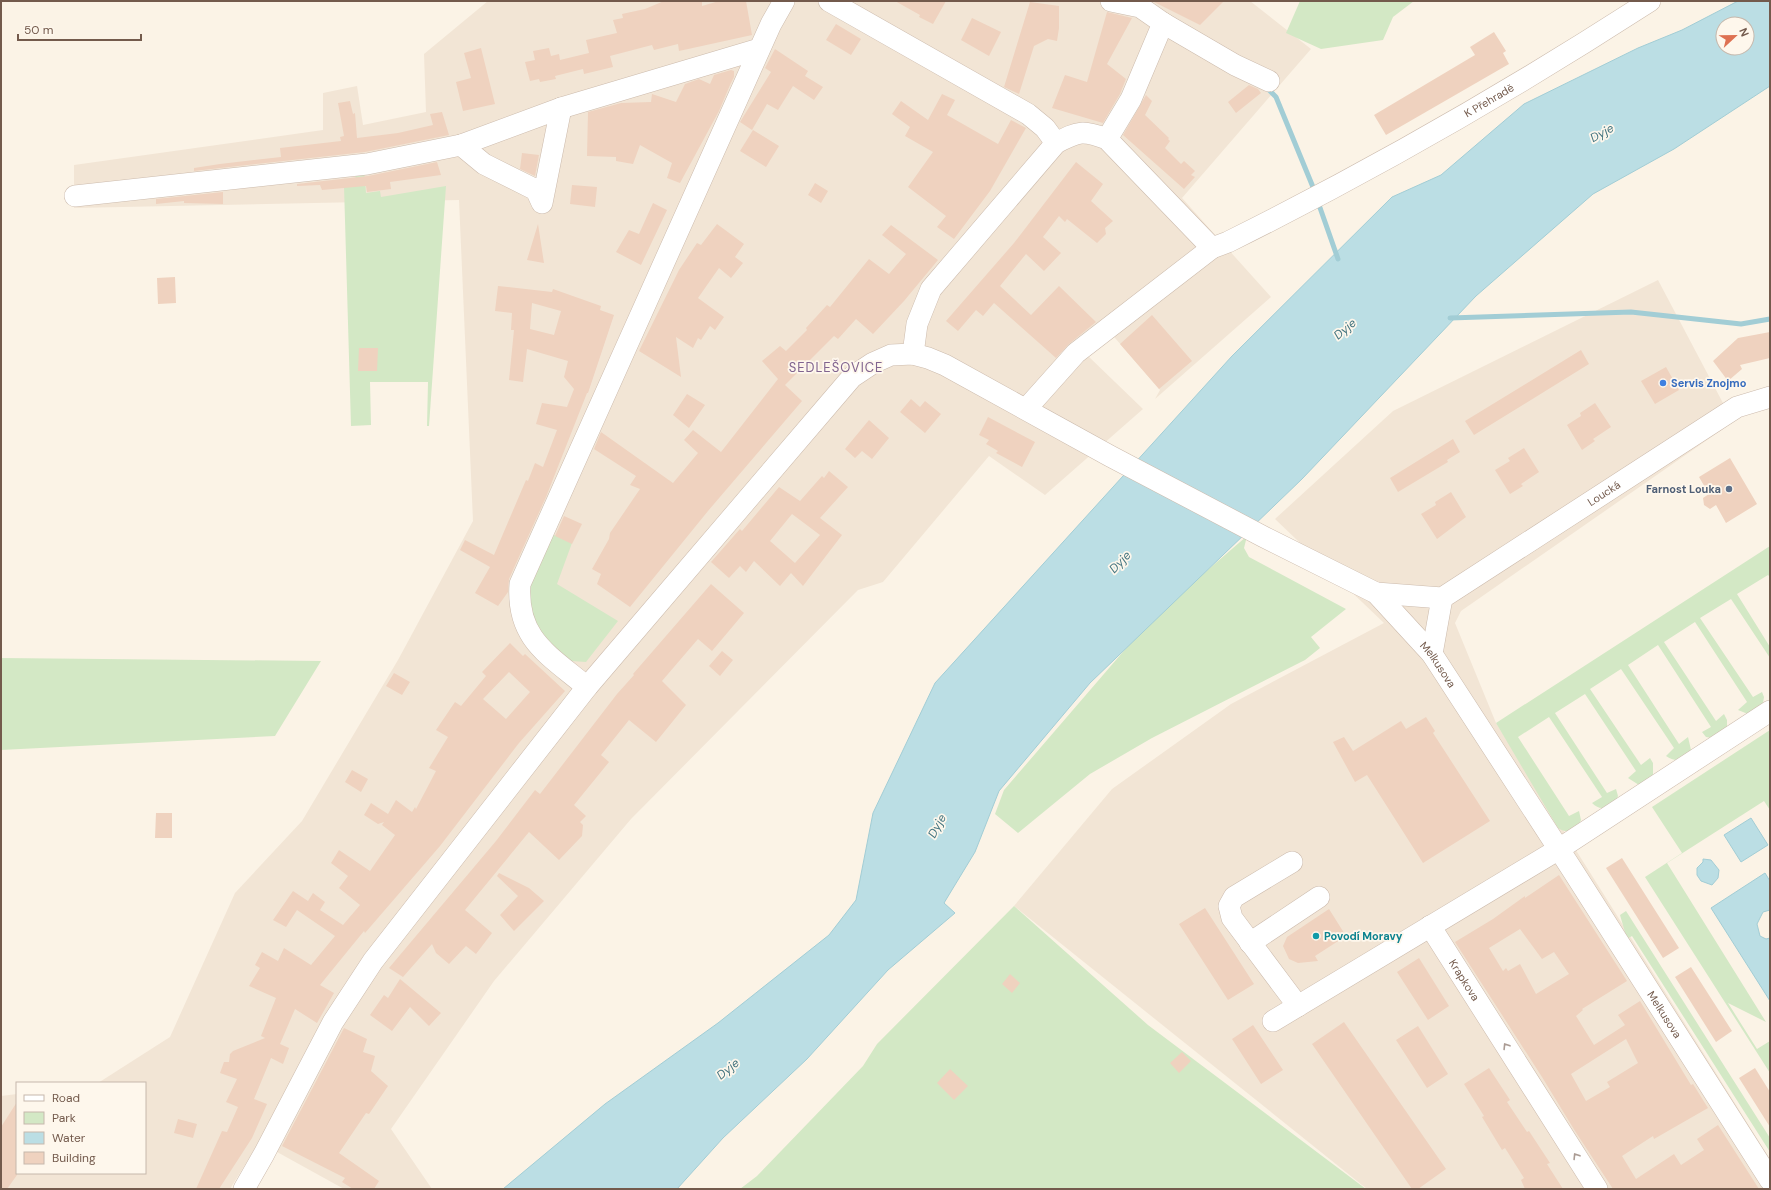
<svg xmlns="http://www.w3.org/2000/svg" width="1771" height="1190" font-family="'DM Sans',sans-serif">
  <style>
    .residential { fill: #f2e5d5 }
    .green { fill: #d3e8c5 }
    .water { fill: #bbdee4; stroke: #a2cdd5; fill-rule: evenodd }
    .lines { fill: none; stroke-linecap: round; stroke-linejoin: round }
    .stream { stroke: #a2cdd5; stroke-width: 5 }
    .building { fill: #efd2bf; fill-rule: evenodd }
    .minor-casing { stroke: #ccbbad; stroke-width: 22 }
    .minor { stroke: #fff; stroke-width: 21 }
    .oneway { stroke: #ab9c94 }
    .shop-dot { fill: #3f7fe0; stroke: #fef7ec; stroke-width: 1.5 }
    .service-dot { fill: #5c6f8a; stroke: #fef7ec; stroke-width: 1.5 }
    .culture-dot { fill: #0f9aa8; stroke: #fef7ec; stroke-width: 1.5 }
    .labels { text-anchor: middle; stroke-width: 3.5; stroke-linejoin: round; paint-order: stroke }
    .street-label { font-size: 11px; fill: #735a4c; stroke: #fef7ec }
    .shop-label { font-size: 11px; font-weight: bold; fill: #366cbe; stroke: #fef7ec; text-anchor: start }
    .service-label { font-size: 11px; font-weight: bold; fill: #4e5e75; stroke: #fef7ec; text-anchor: end }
    .culture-label { font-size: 11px; font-weight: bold; fill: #0d838f; stroke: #fef7ec; text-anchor: start }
    .water-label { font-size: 12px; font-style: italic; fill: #43747f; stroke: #fef7ec }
    .quarter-label { font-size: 13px; letter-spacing: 1px; fill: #81648f; stroke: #fef7ec }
  </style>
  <rect width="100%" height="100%" fill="#fbf3e6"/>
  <!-- residential -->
  <path class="residential" d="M488 1H1250L1311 49 1182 198 1271 297 1155 399 1160 390 1115 338 1109 333 1087 355 1143 409 1045 495 989 456 883 582 858 590 631 819 494 981 391 1129 432 1189H344L259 1142 230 1189H1V1096L17 1094V1173H145V1083H98L170 1037 235 893 302 821 398 660 473 521 459 200 74 208V165L323 130V93L357 86 363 125 426 112 424 54Z
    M1658 280 1733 422 1461 611 1455 623 1496 723 1770 1159V1189H1367L1014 906 1112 789 1231 704 1384 623 1275 519 1393 411Z"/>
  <!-- green -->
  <path class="green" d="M1300 1H1414L1393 17 1383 40 1321 49 1286 33Z
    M364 169 366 193 380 191 381 197 446 186 429 426H427L428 382H370L371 425 351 426 344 186 356 183 355 172Z
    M552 534 572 543 557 584 618 621 586 662 571 661 534 631 526 587Z
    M1247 536 1244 548 1249 557 1346 609 1311 637 1320 648 1305 660 1152 738 1090 774 1018 833 995 814 1004 790 1153 617Z
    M1770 546V577L1768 575 1737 594 1770 647V658L1731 599 1700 618 1753 697 1762 692 1764 697 1763 703 1748 714 1738 710 1747 702 1695 622 1664 642 1716 721 1724 714 1727 720V727L1712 738 1706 737 1702 732 1711 727 1658 645 1628 665 1679 744 1688 737 1691 750C1685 761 1676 763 1666 756L1674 748 1621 669 1590 689 1641 765 1650 758 1653 763V777L1639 785 1628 778 1636 771 1585 694 1555 713 1607 793 1616 789 1618 796 1615 803C1606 808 1600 811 1592 803L1602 797 1549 717 1518 737 1569 816 1579 811 1581 820 1578 827C1570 832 1566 833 1558 828L1496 723Z
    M1 658 321 661 275 736 1 750Z
    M1770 730V810L1764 801 1667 863 1766 1022 1728 1003 1757 1049 1770 1041V1073L1645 877 1682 853 1652 807Z
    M1014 906 1148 1025 1366 1189H740L757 1176 863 1066 877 1044Z
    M1626 911 1770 1138V1152L1632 936 1627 939 1620 915Z"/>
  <!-- water -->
  <path class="water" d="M1738 1H1770V86L1674 149 1593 194 1476 296 1302 479 1090 683 999 791 975 852 944 903 955 913 888 970 807 1059 723 1138 677 1189H503L605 1104 718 1023 829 935 856 900 873 813 935 683 1232 356 1392 197 1441 175 1524 104 1638 48 1682 30ZM1723 24H1747V48H1723Z
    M1751 818 1768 845 1741 862 1724 835Z
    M1703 859 1711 860 1719 870 1718 878 1712 885 1701 881 1697 875V868L1703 862Z
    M1765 873 1770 881V910L1763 912 1757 924 1760 936 1766 939 1770 938V1001L1711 908Z"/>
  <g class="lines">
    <!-- stream -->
    <path class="stream" d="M1265 86 1276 97 1315 192
      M1318 202 1338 259
      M1450 318 1631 312 1741 324 1770 319"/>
  </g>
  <!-- building -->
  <path class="building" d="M664 1H702V6L719 1H746L752 35 679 51 678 44 654 50 652 45 610 56 613 67 584 74 583 69 555 76 556 79 540 82 539 79 530 81 525 62 535 60 533 51 549 48 551 56 559 54 560 60 589 53 586 40 617 33 613 20 623 18 622 14 645 9Z
    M895 1H946L933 24 919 17 920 15Z
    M1152 1H1224L1200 25Z
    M1030 2 1059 6V28L1057 41 1048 39 1034 46 1019 94 1004 87Z
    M1107 12 1132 18 1107 64 1126 79 1120 94 1103 123 1052 108 1065 75 1087 82Z
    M972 18 1001 32 989 56 961 40Z
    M836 24 861 39 851 55 826 40Z
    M1494 32 1506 51 1503 53 1509 64 1386 135 1374 115 1475 55 1470 47Z
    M481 48 495 104 463 111 456 82 471 78 464 53Z
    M775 49 808 71 805 76 823 87 814 100 793 86 778 110 767 104 752 130 740 122 771 72 765 68Z
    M731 70 734 71V77L730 85 719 111 680 183 667 178 672 163 640 145 633 164 616 161V157L587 156 588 112 621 103 651 102 652 94 676 102 685 84 699 79 710 84 714 75Z
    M1249 85 1258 89 1261 93 1236 113 1228 102Z
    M942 94 955 100 947 115 998 144 1011 120 1026 128 990 191 954 239 937 227 946 216 908 187 933 152 905 136 910 127 892 114 901 101 928 120Z
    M1146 95 1152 101 1145 115 1169 138 1168 139 1170 141 1165 148 1181 164 1184 161 1195 171 1191 175 1195 177 1184 189 1123 135Z
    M350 101 353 114 355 113 357 138 398 133 433 125 430 114 442 112 449 135 365 152 194 171V168L220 164 281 157 280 148 341 141 340 137 344 136 338 103Z
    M753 130 779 146 766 167 740 151Z
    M522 153 539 155 535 176 520 169Z
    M437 162 441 175 390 182 391 189 367 192 366 186 322 190 320 185 297 186V184L368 176Z
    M1076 162 1103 184 1091 201 1113 221 1105 228 1106 234 1097 243 1067 219 1065 222 1059 216 1043 237 1061 253 1044 271 1026 254 1000 286 1031 315 1059 286 1096 322 1069 344 1056 358 994 303 983 316 976 310 958 331 946 321 1014 243Z
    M815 183 828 191 821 203 808 195Z
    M572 185 597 187 595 207 570 204Z
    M223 192V204L184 203V201L156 204V199Z
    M653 203 667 210 641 265 616 252 629 230 639 234Z
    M538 224 544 263 527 260Z
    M717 224 744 244 735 257 743 263 731 278 719 268 698 298 724 317 715 330 710 326 701 340 698 338 693 348 676 337 681 377 639 351 679 270 697 243 701 245Z
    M891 225 938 260 904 301 873 334 856 319 838 339 834 336 785 385 802 401 708 511 630 607 597 584 601 574 592 569 609 539 610 533 640 489 630 485 636 476 594 449 601 432 673 483 698 453 684 440 693 430 721 452 778 379 762 361 780 346 786 351 807 330 806 328 827 305 830 307 869 259 889 274 906 254 882 235Z
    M175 277 176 303 158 304 157 278Z
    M498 286 552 292 553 289 601 306 600 310 614 315 588 393H587L546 497 509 579 508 592 498 606 475 593 490 567 460 550 465 540 494 555 526 480 528 481 535 463 543 467 557 430 536 424 542 403 567 407 574 389 564 377 568 361 527 349 523 382 509 380 514 330H511L512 313 495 311ZM532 303 561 311 554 335 530 329Z
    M1152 315 1192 361 1159 389 1120 344Z
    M1770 332V358L1740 365 1742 369 1728 381 1713 361 1738 338Z
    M359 348H378L377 371H358Z
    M1581 350 1589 364 1474 435 1465 421Z
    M1666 367 1679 390 1655 404 1641 381Z
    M687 394 705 405 689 428 673 415Z
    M911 399 920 407 925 401 941 414 925 433 900 412Z
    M1595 403 1611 427 1593 439 1595 441 1582 450 1567 425 1581 416 1580 413Z
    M988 417 1035 442 1022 467 996 453 998 451 986 444 989 440 979 435Z
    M869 420 889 438 872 459 862 451 855 458 845 449Z
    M1453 439 1460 452 1447 460 1448 462 1398 492 1390 478Z
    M1524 448 1539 472 1521 484 1523 486 1510 494 1495 470 1510 461 1508 458Z
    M1730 458 1757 504 1726 523 1716 505 1710 509 1704 505 1703 498 1709 494 1699 477Z
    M829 471 848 487 820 518 842 535 803 586 791 573 780 586 754 561 746 572 740 566 729 578 711 562 740 529 742 531 779 487 800 501 822 476 824 478ZM792 514 820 535 795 563 770 541Z
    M1451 492 1466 517 1437 539 1421 514 1436 505 1435 502Z
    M564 516 582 524 572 544 555 536Z
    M711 584 744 613 712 651 698 639 662 681 686 705 656 742 629 720 601 755 609 762 574 805 586 816 580 822 583 825 582 836 559 860 529 832 465 910 492 933 476 954 466 946 449 964 436 953 432 944 403 977 389 968 496 841 535 790 540 794 617 694 634 675 633 674Z
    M510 643 523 656 525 654 565 691 519 743 440 846 365 933 364 931 320 985 334 993 317 1023 295 1009 280 1044 289 1048 283 1064 271 1058 254 1099 267 1104 252 1138 219 1189H196L222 1131 227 1132 238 1107 226 1102 237 1079 220 1073 224 1062H229L230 1054 233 1051 265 1038 261 1036 276 998 249 986 260 968 255 965 262 952 278 961 284 948 311 965 335 936 297 910 286 927 273 920 293 891 308 901 313 893 325 902 320 910 343 925 360 905 339 888 348 876 331 863 339 850 370 871 395 835 382 825 384 822 378 824 364 815 371 803 388 814 396 800 412 812 415 807 416 809 436 771 429 768 448 737 436 730 455 702 461 706 486 676 482 672ZM509 672 530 692 506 719 483 699Z
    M722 651 733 660 720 676 709 666Z
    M394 673 410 682 402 695 386 686Z
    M1426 717 1435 731 1433 733 1490 821 1423 863 1367 775 1355 782 1333 742 1344 737 1353 751 1401 721 1406 729Z
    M352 770 368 779 361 792 345 782Z
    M156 813H172V838H155Z
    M1622 858 1679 948 1663 958 1606 868Z
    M499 873 529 888 544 901 514 931 500 915 518 896 497 876Z
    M1559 875 1627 981 1582 1009 1583 1010 1576 1016 1594 1045 1625 1025 1618 1015 1640 1001 1691 1085 1693 1084 1708 1108 1654 1139 1653 1136 1622 1156 1636 1179 1674 1154 1681 1165 1704 1150 1697 1139 1718 1125 1759 1189H1613L1575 1131 1542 1077 1455 942 1493 919 1525 896V898ZM1520 929 1542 959 1554 952 1569 974 1536 994 1520 964 1508 971 1506 968 1503 971 1489 948ZM1626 1039 1638 1063 1607 1082 1610 1087 1586 1101 1571 1074Z
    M1205 908 1254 984 1228 1000 1179 924Z
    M1329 909 1346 936 1315 956 1318 961 1298 963 1289 959 1283 946 1287 937Z
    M1419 958 1449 1006 1428 1020 1397 972Z
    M1691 967 1732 1031 1716 1042 1675 977Z
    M1010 974 1020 983 1012 993 1002 984Z
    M400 979 441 1013 429 1026 410 1007 392 1031 370 1015 384 995 388 998Z
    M1344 1022 1446 1169 1418 1189H1412L1312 1044Z
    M1253 1025 1283 1070 1261 1084 1232 1039Z
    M1418 1026 1448 1074 1427 1088 1396 1040Z
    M344 1028 367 1039 363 1052 375 1056 371 1071 388 1086 369 1114 366 1113 339 1153 379 1181 374 1189H353L342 1182 345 1178 282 1146Z
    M1182 1052 1191 1061 1179 1073 1170 1063Z
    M1489 1068 1510 1100 1507 1102 1527 1132 1529 1131 1550 1163 1547 1164 1563 1189H1525L1521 1180 1524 1178 1505 1148 1502 1150 1482 1117 1484 1116 1464 1084Z
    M1755 1068 1770 1092V1127L1739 1078Z
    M950 1069 968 1086 954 1100 937 1083Z
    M17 1102V1175L7 1189H1V1127Z
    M178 1119 197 1124 193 1138 174 1133Z"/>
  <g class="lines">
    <!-- minor casing -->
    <g class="minor-casing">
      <g id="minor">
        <path d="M829 1 1028 114 1045 128 1056 143"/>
        <path d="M1111 1 1140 7 1163 23 1235 65 1269 81"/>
        <path d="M1107 139 1131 99 1163 23"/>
        <path d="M461 145 484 164 536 190 542 203 561 108"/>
        <path d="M75 196 367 164 461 145 561 108 759 49"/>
        <path d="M913 354 917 324 931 289 1056 143C1079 131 1083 130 1107 139L1212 248"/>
        <path id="s1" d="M1026 409 1076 353 1212 248 1228 242C1373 170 1514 89 1650 1"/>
        <path id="s2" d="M1376 593 1442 598 1737 407 1770 397"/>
        <path d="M1432 654 1442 598"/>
        <path d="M587 687C549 655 516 639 520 584L771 24 784 1"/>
        <path d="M1292 862 1234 897 1229 906 1232 918 1298 1006"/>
        <path id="s3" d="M1430 926 1597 1189"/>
        <path d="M1250 943 1319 897"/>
        <path d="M1273 1021 1559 849 1770 711"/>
        <path id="s4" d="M244 1189 264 1154 333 1022 373 961 587 687 852 377 873 363 891 355 913 354 928 358 945 365 1110 456 1264 537 1376 593 1432 654 1573 871 1770 1180"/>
      </g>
    </g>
    <!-- minor -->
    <use href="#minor" class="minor"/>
  </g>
  <!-- one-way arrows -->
  <defs><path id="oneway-chevron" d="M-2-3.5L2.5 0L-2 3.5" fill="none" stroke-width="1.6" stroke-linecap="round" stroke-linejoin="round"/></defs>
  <g class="oneway">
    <use href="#oneway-chevron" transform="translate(1506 1046) rotate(-122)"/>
    <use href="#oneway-chevron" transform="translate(1576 1156) rotate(-122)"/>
  </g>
  <!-- markers -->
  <circle class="shop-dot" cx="1663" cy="383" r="4"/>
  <circle class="service-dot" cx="1729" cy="489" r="4"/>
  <circle class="culture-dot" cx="1316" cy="936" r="4"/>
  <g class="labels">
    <!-- street labels -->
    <g class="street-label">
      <text dy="4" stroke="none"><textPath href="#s1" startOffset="561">K Přehradě</textPath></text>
      <text dy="4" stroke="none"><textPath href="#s2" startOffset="259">Loucká</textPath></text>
      <text dy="4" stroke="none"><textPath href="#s4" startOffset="1701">Melkusova</textPath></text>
      <text dy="4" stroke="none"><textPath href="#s3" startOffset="64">Krapkova</textPath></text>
      <text dy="4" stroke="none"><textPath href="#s4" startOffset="2118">Melkusova</textPath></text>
    </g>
    <!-- shop labels -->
    <g class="shop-label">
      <text x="1671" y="387">Servis Znojmo</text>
    </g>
    <!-- service labels -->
    <g class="service-label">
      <text x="1721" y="493">Farnost Louka</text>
    </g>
    <!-- culture labels -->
    <g class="culture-label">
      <text x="1324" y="940">Povodí Moravy</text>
    </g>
    <!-- water labels -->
    <g class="water-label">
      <text transform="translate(1602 133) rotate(-29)" y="4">Dyje</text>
      <text transform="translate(1345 329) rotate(-40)" y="4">Dyje</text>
      <text transform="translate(1120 562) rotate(-46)" y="4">Dyje</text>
      <text transform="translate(937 826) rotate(-62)" y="4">Dyje</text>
      <text transform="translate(728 1069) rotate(-39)" y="4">Dyje</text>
    </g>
    <!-- quarter labels -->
    <g class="quarter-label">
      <text x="836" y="372">SEDLEŠOVICE</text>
    </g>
  </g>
  <!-- border -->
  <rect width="1771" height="1190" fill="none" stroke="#735a4c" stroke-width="4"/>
  <!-- legend -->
  <rect x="16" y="1082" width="130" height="92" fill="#fef7ec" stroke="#c6b8ac"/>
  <rect x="24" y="1095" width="20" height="6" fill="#ffffff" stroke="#c6b8ac"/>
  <text x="52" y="1102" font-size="12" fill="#735a4c">Road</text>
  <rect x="24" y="1112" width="20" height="12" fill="#d3e8c5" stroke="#c6b8ac"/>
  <text x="52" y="1122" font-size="12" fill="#735a4c">Park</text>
  <rect x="24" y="1132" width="20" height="12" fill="#bbdee4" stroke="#c6b8ac"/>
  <text x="52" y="1142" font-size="12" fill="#735a4c">Water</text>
  <rect x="24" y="1152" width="20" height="12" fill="#efd2bf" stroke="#c6b8ac"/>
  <text x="52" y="1162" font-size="12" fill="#735a4c">Building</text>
  <!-- north arrow -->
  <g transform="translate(1735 36) rotate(68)"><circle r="19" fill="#fef7ec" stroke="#c6b8ac"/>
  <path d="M0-3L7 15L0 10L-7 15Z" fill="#de7152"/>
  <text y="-6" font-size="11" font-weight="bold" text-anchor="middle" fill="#735a4c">N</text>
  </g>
  <!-- scale -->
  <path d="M18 34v6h123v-6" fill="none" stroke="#735a4c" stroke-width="2"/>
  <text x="24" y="34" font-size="12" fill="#735a4c" stroke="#fef7ec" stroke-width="3" paint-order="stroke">50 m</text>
</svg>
